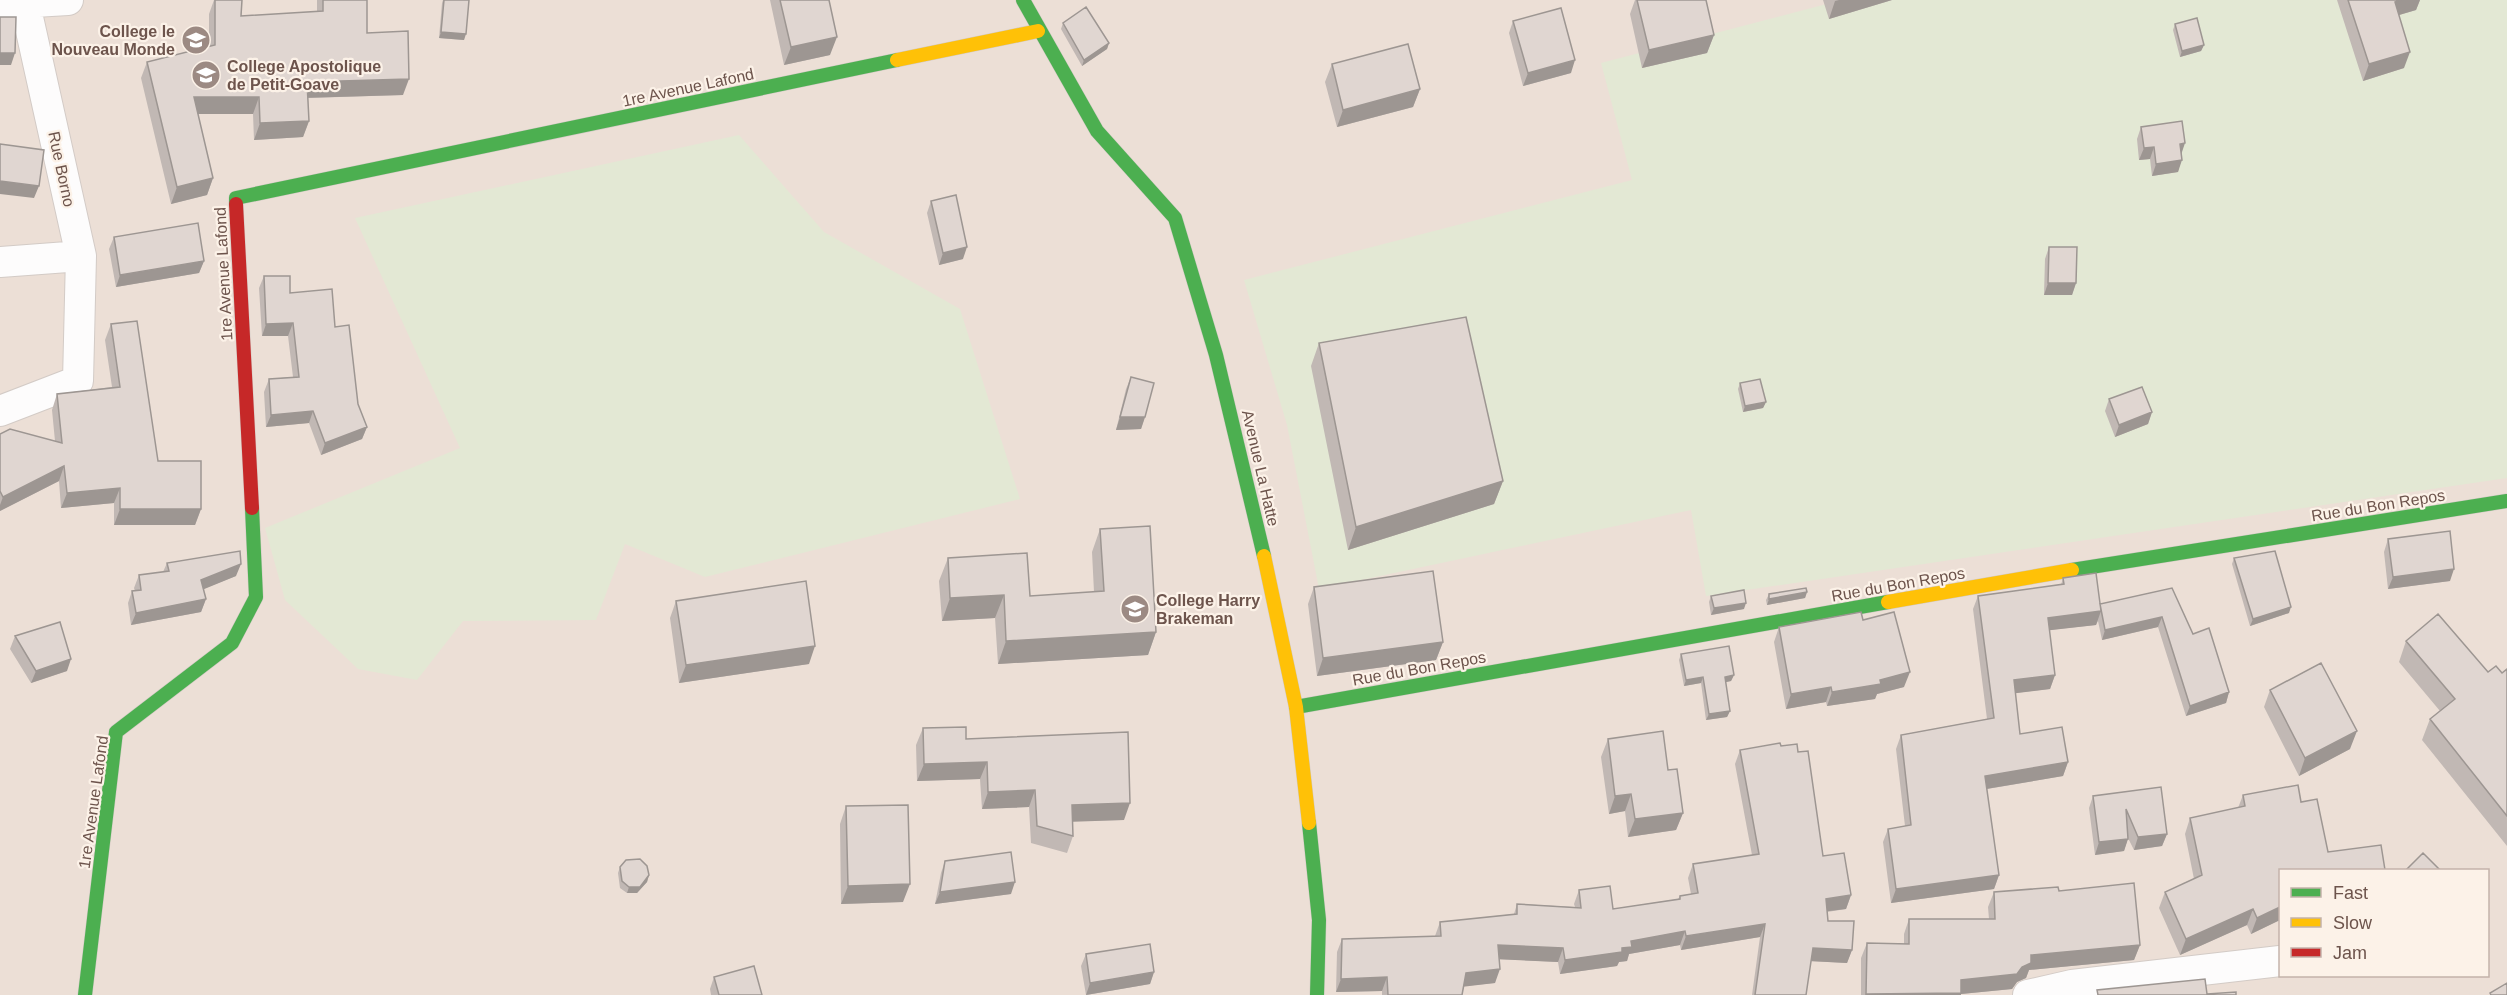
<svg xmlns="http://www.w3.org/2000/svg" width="2507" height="995" font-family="Helvetica,sans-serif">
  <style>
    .residential { fill: #ecdfd6; fill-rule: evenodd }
    .green { fill: #e3e8d4 }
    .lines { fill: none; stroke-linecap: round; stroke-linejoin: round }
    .street-casing { stroke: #d3cbc6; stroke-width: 32 }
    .fast-casing { stroke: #d2cac5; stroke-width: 15 }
    .slow-casing { stroke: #d2cac5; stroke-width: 15 }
    .jam-casing { stroke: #d2cac5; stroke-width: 15 }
    .street { stroke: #fdfcfc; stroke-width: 30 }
    .fast { stroke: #4caf50; stroke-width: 14 }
    .slow { stroke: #ffc107; stroke-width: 14 }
    .jam { stroke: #c62828; stroke-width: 14 }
    .wall { fill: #c1b8b4 }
    .shaded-wall { fill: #9d9692 }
    .building { fill: #e0d6d1; stroke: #9d9692; stroke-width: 1.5 }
    .labels { text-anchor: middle; stroke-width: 4.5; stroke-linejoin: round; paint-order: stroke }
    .poi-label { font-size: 16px; font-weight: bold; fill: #6d544c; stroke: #fcf2e8; text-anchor: start }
    .street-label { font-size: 16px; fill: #6d544c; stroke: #fcf2e8 }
  </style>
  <rect width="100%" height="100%" fill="#f4eee8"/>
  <!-- residential -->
  <path class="residential" d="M0 0H2507V995H0ZM2280 870H2488V976H2280Z"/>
  <!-- green -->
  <path class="green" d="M1842 0H2507V478L1706 596 1691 510 1319 589 1287 425 1244 280 1632 180 1601 63Z
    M739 135 824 232 960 309 1020 499 705 577 625 544 596 620 463 621 417 680 358 669 285 600 265 528 460 448 355 218Z"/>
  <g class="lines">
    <!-- street casing -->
    <g class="street-casing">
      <path id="street" d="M0 4 68 0
        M0 262 81 256
        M0 411 78 381 81 256 25 4
        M2028 995 2072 985 2280 961"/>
    </g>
    <!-- fast casing -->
    <g class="fast-casing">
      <path id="fast" d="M1023 0 1097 131 1175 218 1216 355 1264 556
        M236 204V198L897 60
        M2072 570 2507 501
        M1296 707 1888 602
        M1309 823 1319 920 1317 995
        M85 995 116 732 232 643 256 597 252 508"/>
    </g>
    <!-- slow casing -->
    <g class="slow-casing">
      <path id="slow" d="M897 60 1038 31
        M1264 556 1296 707 1309 823
        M1888 602 2072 570"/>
    </g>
    <!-- jam casing -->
    <g class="jam-casing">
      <path id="jam" d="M236 204 252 508"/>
    </g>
    <!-- street -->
    <use href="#street" class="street"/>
    <!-- fast -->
    <use href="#fast" class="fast"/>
    <!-- slow -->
    <use href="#slow" class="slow"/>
    <!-- jam -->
    <use href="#jam" class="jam"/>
  </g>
  <!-- wall -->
  <path class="wall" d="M214 0H242L241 16 317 12V0H367V33L403 95 308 98 309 121 303 137 254 140 253 114H198L213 178 207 195 171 204 141 78 147 62 209 46V14Z
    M443 0H469L464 40 439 38 442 3Z
    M770 0H829L830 55 784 65Z
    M1635 0H1706L1714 35 1707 53 1642 68 1630 14Z
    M1823 0H1892L1829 19Z
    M2337 0H2420L2416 10 2399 15 2404 68 2363 81Z
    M1513 21 1571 73 1523 86 1509 33Z
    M1063 23 1109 43 1107 49 1082 66 1061 29Z
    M2175 24 2204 45 2201 51 2180 57 2173 30Z
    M1332 64 1420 89 1413 107 1337 127 1325 82Z
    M2141 127 2182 153 2178 172 2152 176 2150 159 2139 160 2137 139Z
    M931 201 963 259 939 265 927 213Z
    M114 237 204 261 199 273 116 287 109 249Z
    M2049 247 2076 283 2072 295H2044L2045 259Z
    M264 276 290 293 335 327 358 404 367 427 362 439 321 455 309 423 266 427 264 392 269 379 293 377 288 336H262L259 288Z
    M111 324 158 461 201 509 195 525H114V503L61 508 59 481 0 511V434L55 441 52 410 57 394 112 387 105 340Z
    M1319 343 1503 481 1494 504 1348 550 1311 366Z
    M1131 377 1145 417 1141 429 1116 430 1126 389Z
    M1740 383 1766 402 1763 408 1743 412 1738 389Z
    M2109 399 2152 412 2148 424 2115 437 2105 411Z
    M1100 529 1156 632 1148 655 998 664 995 618 942 621 939 581 948 558 1030 596 1094 592 1092 552Z
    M2388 539 2450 581 2388 589 2384 552Z
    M2234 558 2289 613 2250 626 2232 564Z
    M167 563 236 576 203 589 206 599 201 612 131 625 128 603 132 591H135L134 588 139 575 163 572Z
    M2063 578 2100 604 2172 588 2193 634 2229 692 2226 703 2186 716 2158 627 2102 640 2098 621 2096 625 2049 630 2055 675 2050 689 2015 693 2020 734 2068 762 2063 776 1987 789 1999 875 1994 889 1891 903 1883 842 1888 829 1905 826 1896 749 1901 735 1987 719 1973 609 1978 596 2061 585Z
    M1314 587 1443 642 1436 660 1317 676 1308 604Z
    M1807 592 1805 598 1767 605 1766 600 1769 594Z
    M1711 596 1744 609 1711 615 1709 602Z
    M676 601 809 664 679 683 670 618Z
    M1863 620 1904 687 1877 694 1875 699 1827 706 1826 702 1786 709 1774 642 1779 627Z
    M15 636 67 671 31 683 10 649Z
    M2406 641 2488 672 2502 673 2507 669V846L2422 740 2430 719 2440 711 2399 662Z
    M1681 654 1734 675 1731 681 1725 682 1730 711 1727 717 1706 720 1701 683 1684 686 1679 660Z
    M2270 690 2350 749 2299 776 2264 707Z
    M923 728 966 739 1124 820 1073 821V836L1067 853 1031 843 1029 807 982 809 980 779 917 781 916 745Z
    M1608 739 1668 770 1683 813 1676 830 1628 837 1625 811 1609 814 1601 757Z
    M1781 746 1798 752 1823 856 1851 895 1846 909 1827 912 1828 921 1852 950 1847 963 1811 961 1806 995H1752L1760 937 1681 950 1680 945 1629 954 1627 961 1619 962 1617 966 1560 974 1558 962 1499 959 1495 983 1464 986 1462 995H1382V991L1336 992 1337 952 1342 939 1435 936 1440 922 1514 914 1517 904 1575 907 1574 904 1579 890 1613 909 1678 899 1680 896 1691 894 1688 878 1693 864 1752 855 1735 764 1740 750Z
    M2161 787 2167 834 2162 846 2134 850 2128 838 2124 851 2095 855 2089 808 2093 796Z
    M2243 795 2280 870V920L2251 934 2247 925 2180 955 2159 908 2165 892 2194 879 2185 834 2190 818 2238 808Z
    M846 806 903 902 841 904 840 824Z
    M945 861 1011 894 935 904 941 873Z
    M620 867 649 875 647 882 637 893H627L620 888 618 873Z
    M2059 891 2140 945 2134 960 2029 970 2026 978 2017 982 2012 989 1961 994V995H1861V958L1867 943 1904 944V934L1909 919H1989L1988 907 1994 892Z
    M1086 954 1154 972 1150 984 1086 995 1081 966Z
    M714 977 762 995H711L710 989Z"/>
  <!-- shaded-wall -->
  <path class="shaded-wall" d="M1839 0H1892L1829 19 1835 1Z
    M2401 0H2420L2416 10 2389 18 2395 2Z
    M441 32 466 34 464 40 439 38Z
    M1714 35 1707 53 1642 68 1649 50Z
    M837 37 830 55 784 65 791 47Z
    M1109 43 1107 49 1082 66 1084 60Z
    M2204 45 2201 51 2180 57 2182 51Z
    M2410 52 2404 68 2363 81 2369 64Z
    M0 53H15L11 65H0Z
    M1575 60 1571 73 1523 86 1528 73Z
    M409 79 403 95 301 98 307 82Z
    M1420 89 1413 107 1337 127 1343 110Z
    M194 97H259L253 114H188Z
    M309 121 303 137 254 140 260 123Z
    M2185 143 2181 155 2180 144Z
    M2154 147 2150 159 2139 160 2144 148Z
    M2182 160 2178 172 2152 176 2156 164Z
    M213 178 207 195 171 204 177 187Z
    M0 181 39 186 34 198 0 194Z
    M967 247 963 259 939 265 943 253Z
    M204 261 199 273 116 287 120 275Z
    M2048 283H2076L2072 295H2044Z
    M293 323 288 336H262L266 324Z
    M1766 402 1763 408 1743 412 1745 406Z
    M313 411 309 423 266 427 271 415Z
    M2152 412 2148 424 2115 437 2119 425Z
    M1120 417H1145L1141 429 1116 430Z
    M367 427 362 439 321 455 325 443Z
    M64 466 59 481 0 511V505L3 497Z
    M1503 481 1494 504 1348 550 1356 527Z
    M120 488 114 503 61 508 67 493Z
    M120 509H201L195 525H114Z
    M241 564 236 576 197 592 201 580Z
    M2454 569 2450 581 2388 589 2393 577Z
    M1807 592 1805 598 1767 605 1769 599Z
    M1004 595 995 618 942 621 950 598Z
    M206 599 201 612 131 625 136 613Z
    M1746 603 1744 609 1711 615 1714 608Z
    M2291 607 2289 613 2250 626 2253 619Z
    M2101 611 2096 625 2043 631 2048 618Z
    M2162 617 2158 627 2102 640 2105 630Z
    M1156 632 1148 655 998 664 1006 641Z
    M1443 642 1436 660 1317 676 1323 658Z
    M815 646 809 664 679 683 686 665Z
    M71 659 67 671 31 683 36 671Z
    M1910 672 1904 687 1877 694 1875 699 1827 706 1832 692Z
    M1734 675 1731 681 1722 683 1725 677Z
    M2055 675 2050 689 2009 694 2014 680Z
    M1703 677 1701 683 1684 686 1686 680Z
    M1831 687 1826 702 1786 709 1791 694Z
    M2229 692 2226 703 2186 716 2190 706Z
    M1730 711 1727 717 1706 720 1709 714Z
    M2357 731 2350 749 2299 776 2305 758Z
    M987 762 980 779 917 781 924 764Z
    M2068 762 2063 776 1980 790 1985 776Z
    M1035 790 1029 807 982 809 988 792Z
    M1631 794 1625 811 1609 814 1615 796Z
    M1130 803 1124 820 1066 822 1072 805Z
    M1683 813 1676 830 1628 837 1635 819Z
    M2167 834 2162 846 2134 850 2138 837Z
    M2128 839 2124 851 2095 855 2099 842Z
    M649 875 647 882 637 893H627L629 887Z
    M1999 875 1994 889 1891 903 1896 889Z
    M1015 882 1011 894 935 904 940 892Z
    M910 884 903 902 841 904 848 886Z
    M1851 895 1846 909 1821 912 1826 899Z
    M2280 907V920L2251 934 2257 918Z
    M2253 909 2247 925 2180 955 2186 939Z
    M1765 924 1760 937 1681 950 1686 936Z
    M1685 931 1680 945 1629 954 1627 961 1619 962 1617 966 1560 974 1565 960 1622 948 1631 941Z
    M1498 945 1563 948 1558 962 1493 959Z
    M2140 945 2134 960 2029 970 2026 978 2017 982 2012 989 1961 994V995H1865L1866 994 1961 980 2031 955Z
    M1813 948 1852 950 1847 963 1808 961Z
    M1500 969 1495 983 1461 987 1466 973Z
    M1154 972 1150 984 1086 995 1090 983Z
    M1387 977 1382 991 1336 992 1341 979Z"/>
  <!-- building -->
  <path class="building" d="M215 0H242L241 16 323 11V0H367V33L408 31 409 79 307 82 309 121 260 123 259 97H194L213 178 177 187 147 62 215 45Z
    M444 0H469L466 34 441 32Z
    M780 0H829L837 37 791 47Z
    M1637 0H1706L1714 35 1649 50Z
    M2348 0H2401L2395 2 2410 52 2369 64Z
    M1086 7 1109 43 1084 60 1063 23Z
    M1561 8 1575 60 1528 73 1513 21Z
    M0 17H16L15 53H0Z
    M2197 18 2204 45 2182 51 2175 24Z
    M1408 44 1420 89 1343 110 1332 64Z
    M2182 121 2185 143 2180 144 2182 160 2156 164 2154 147 2144 148 2141 127Z
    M0 144 44 150 39 186 0 181Z
    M956 195 967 247 943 253 931 201Z
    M198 223 204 261 120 275 114 237Z
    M2049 247H2077L2076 283H2048Z
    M264 276H290V293L332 289 335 327 349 325 358 404 367 427 325 443 313 411 271 415 269 379 299 377 293 323 266 324Z
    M1466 317 1503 481 1356 527 1319 343Z
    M137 321 158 461H201V509H120V488L67 493 64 466 3 497 0 491V434L10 429 62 443 57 394 120 387 111 324Z
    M1131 377 1154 383 1145 417H1120Z
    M1760 379 1766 402 1745 406 1740 383Z
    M2142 387 2152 412 2119 425 2109 399Z
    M1150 526 1156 632 1006 641 1004 595 950 598 948 558 1027 553 1030 596 1104 591 1100 529Z
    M2450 531 2454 569 2393 577 2388 539Z
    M240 551 241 564 201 580 206 599 136 613 132 591 141 590 139 575 169 571 167 563Z
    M2275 551 2291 607 2253 619 2234 558Z
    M1433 571 1443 642 1323 658 1314 587Z
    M2096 573 2101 611 2048 618 2055 675 2014 680 2020 734 2062 727 2068 762 1985 776 1999 875 1896 889 1888 829 1911 825 1901 735 1994 718 1978 596 2064 584 2063 578Z
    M806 581 815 646 686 665 676 601Z
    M1806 588 1807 592 1769 599V594Z
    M2172 588 2193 634 2209 628 2229 692 2190 706 2162 617 2105 630 2100 604Z
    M1744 590 1746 603 1714 608 1711 596Z
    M1861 612 1863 620 1894 612 1910 672 1880 680 1881 684 1832 692 1831 687 1791 694 1779 627Z
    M2438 614 2488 672 2496 666 2502 673 2507 669V816L2430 719 2455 699 2406 641Z
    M60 622 71 659 36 671 15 636Z
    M1729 646 1734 675 1725 677 1730 711 1709 714 1703 677 1686 680 1681 654Z
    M2321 663 2357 731 2305 758 2270 690Z
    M966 727V739L1128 732 1130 803 1072 805 1073 836 1037 826 1035 790 988 792 987 762 924 764 923 728Z
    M1663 731 1668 770 1677 769 1683 813 1635 819 1631 794 1615 796 1608 739Z
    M1780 743 1781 746 1797 744 1798 752 1808 751 1823 856 1844 853 1851 895 1826 899 1828 921H1854L1852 950 1813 948 1806 995H1755L1765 924 1686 936 1685 931 1631 941 1632 947 1622 948V952L1565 960 1563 948 1498 945 1500 969 1466 973 1462 995H1388L1387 977 1341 979 1342 939 1441 936 1440 922 1517 914V904L1581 908 1579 890 1610 886 1613 909 1680 899V896L1698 893 1693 864 1759 854 1740 750Z
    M2298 785 2301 802 2317 799 2328 852 2381 845 2385 870H2280V907L2257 918 2253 909 2186 939 2165 892 2202 875 2190 818 2245 806 2243 795Z
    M2161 787 2167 834 2138 837 2126 809 2128 839 2099 842 2093 796Z
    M908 805 910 884 848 886 846 806Z
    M1011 852 1015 882 940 892 945 861Z
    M2423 853 2440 870H2406Z
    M640 859 647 866 649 875 640 887H629L622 881 620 867 626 860Z
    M2134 883 2140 945 2031 955V963L2022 967 2017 974 1961 980V993L1866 994 1867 943 1909 944V919H1995L1994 892 2058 887 2059 891Z
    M1150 944 1154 972 1090 983 1086 954Z
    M754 966 762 995H719L714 977Z
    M2205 979 2207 994 2236 992V995H2098L2097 990Z
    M2507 983V995H2491L2490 993Z"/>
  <!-- icons -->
  <defs>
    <g id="school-disc" transform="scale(1.5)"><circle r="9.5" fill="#9c8a83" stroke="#fcf2e8"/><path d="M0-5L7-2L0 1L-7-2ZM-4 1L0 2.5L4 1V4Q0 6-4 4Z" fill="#fff"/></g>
  </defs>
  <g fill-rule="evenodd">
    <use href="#school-disc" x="196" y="40"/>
    <use href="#school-disc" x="206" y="75"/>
    <use href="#school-disc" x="1135" y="609"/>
  </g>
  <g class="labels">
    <!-- poi labels -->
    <g class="poi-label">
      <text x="175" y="37" text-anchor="end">College le<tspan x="175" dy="18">Nouveau Monde</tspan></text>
      <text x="227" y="72">College Apostolique<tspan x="227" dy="18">de Petit-Goave</tspan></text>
      <text x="1156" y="606">College Harry<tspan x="1156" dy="18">Brakeman</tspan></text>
    </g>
    <!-- street labels -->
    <g class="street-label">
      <text transform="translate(688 87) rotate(-12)" y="6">1re Avenue Lafond</text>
      <text transform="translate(62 169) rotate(78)" y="6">Rue Borno</text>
      <text transform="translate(223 274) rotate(-93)" y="6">1re Avenue Lafond</text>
      <text transform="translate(1261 468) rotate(77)" y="6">Avenue La Hatte</text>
      <text transform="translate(2378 505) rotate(-9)" y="6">Rue du Bon Repos</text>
      <text transform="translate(1898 584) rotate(-10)" y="6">Rue du Bon Repos</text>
      <text transform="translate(1419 668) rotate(-10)" y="6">Rue du Bon Repos</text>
      <text transform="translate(93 802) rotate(-82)" y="6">1re Avenue Lafond</text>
    </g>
  </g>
  <!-- legend -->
  <rect x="2279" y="869" width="210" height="108" fill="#fcf2e8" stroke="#c3b3aa" stroke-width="1.5"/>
  <rect x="2291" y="888" width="30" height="9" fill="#4caf50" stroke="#c3b3aa" stroke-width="1.5"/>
  <text x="2333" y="899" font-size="18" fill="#6d544c">Fast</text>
  <rect x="2291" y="918" width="30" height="9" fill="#ffc107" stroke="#c3b3aa" stroke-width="1.5"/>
  <text x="2333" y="929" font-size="18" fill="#6d544c">Slow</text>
  <rect x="2291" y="948" width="30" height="9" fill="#c62828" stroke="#c3b3aa" stroke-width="1.5"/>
  <text x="2333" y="959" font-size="18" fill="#6d544c">Jam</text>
</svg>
